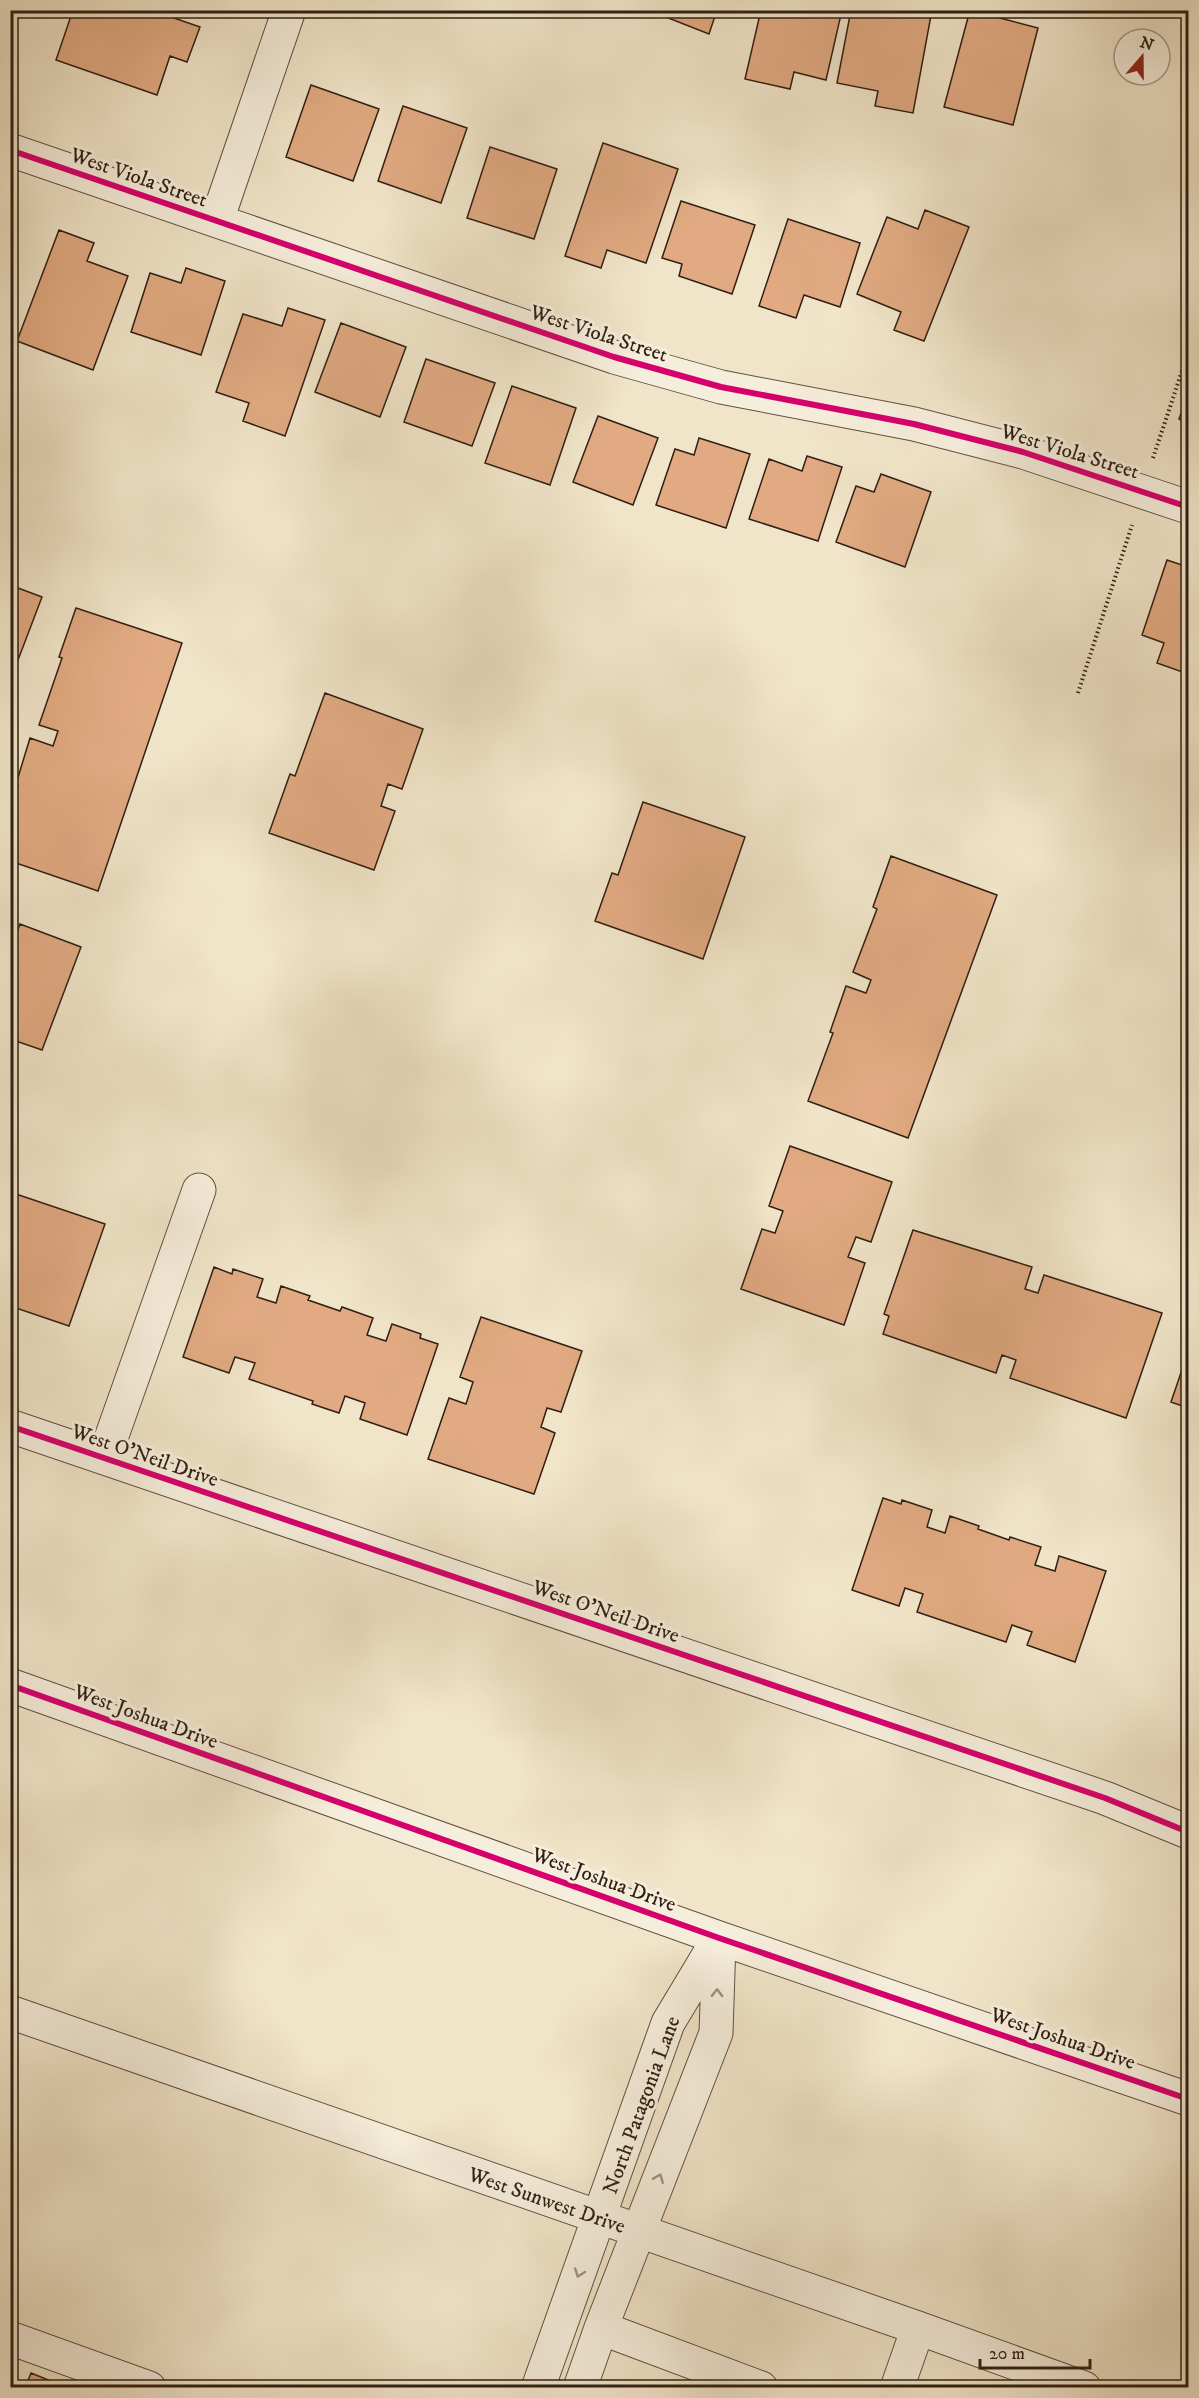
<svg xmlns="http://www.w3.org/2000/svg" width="1199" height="2398" font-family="'IM FELL DW Pica',serif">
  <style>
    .building { fill: #e1aa82; stroke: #2f1f13; stroke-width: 1.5 }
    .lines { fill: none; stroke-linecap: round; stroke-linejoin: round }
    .minor-casing { stroke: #605040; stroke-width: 35 }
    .path { stroke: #2f1f13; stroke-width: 4; stroke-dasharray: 1.5 3; stroke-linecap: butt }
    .minor { stroke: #f6eedc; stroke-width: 33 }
    .cycleway-casing { stroke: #f6eedc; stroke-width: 10 }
    .cycleway { stroke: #d6006c; stroke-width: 6 }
    .oneway { stroke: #9c9182 }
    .labels { text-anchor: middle; stroke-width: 6; stroke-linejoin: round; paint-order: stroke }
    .street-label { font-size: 21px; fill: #2f1f13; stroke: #f6eedc }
  </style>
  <rect width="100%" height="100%" fill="#f1e5c9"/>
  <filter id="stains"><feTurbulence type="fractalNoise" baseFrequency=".00333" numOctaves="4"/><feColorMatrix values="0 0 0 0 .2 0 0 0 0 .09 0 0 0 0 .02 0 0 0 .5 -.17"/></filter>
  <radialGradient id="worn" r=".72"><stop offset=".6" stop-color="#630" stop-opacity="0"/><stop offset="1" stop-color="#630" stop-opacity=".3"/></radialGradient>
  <!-- building -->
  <path class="building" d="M73 10H151L200 27 187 62 170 56 157 95 56 60Z
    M648 10H717L709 34Z
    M761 10H842L826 80 794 72 790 89 745 79Z
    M851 10H932L913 113 875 106 878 91 837 83Z
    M970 10 1038 28 1013 125 944 107Z
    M311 85 379 109 353 181 286 157Z
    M403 106 467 128 441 203 378 181Z
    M603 143 678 169 646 263 607 250 601 268 565 256Z
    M490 147 557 169 534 239 467 218Z
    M681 201 755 225 732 294 679 276 682 264 662 258Z
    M925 210 969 227 924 341 894 330 901 312 857 294 887 217 918 229Z
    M788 219 860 243 840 307 804 295 796 318 759 306Z
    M59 230 94 243 87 261 128 276 93 370 17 341Z
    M186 268 225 281 201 355 131 332 150 273 181 283Z
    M288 308 325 320 285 436 243 421 249 403 216 392 243 314 282 326Z
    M341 323 406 347 380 417 315 392Z
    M426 359 495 383 472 446 404 422Z
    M512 386 576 408 550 485 485 463Z
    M1188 393V423L1179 419Z
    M598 416 658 438 633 505 573 482Z
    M699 438 750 454 726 528 656 505 675 449 694 455Z
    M807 456 842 467 818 541 749 519 769 459 802 471Z
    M881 474 931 492 905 567 836 542 856 486 874 492Z
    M1167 560 1188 567V674L1157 663 1164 643 1142 635Z
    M10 585 42 597 10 681Z
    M76 608 182 643 98 891 10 861V807L18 785 16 784 30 738 53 746 58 731 39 725 62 658 59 657Z
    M325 693 423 729 402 789 388 784 381 806 395 811 374 870 269 833 290 774 295 776Z
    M643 802 745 837 703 959 595 921 612 873 618 875Z
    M891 856 997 895 908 1138 808 1101 833 1033 830 1032 846 986 866 993 871 980 853 972 877 909 873 907Z
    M20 924 81 947 42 1050 10 1039V938L14 939Z
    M790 1146 892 1182 871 1242 856 1237 848 1257 865 1263 844 1325 741 1289 762 1229 775 1233 783 1211 769 1206Z
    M10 1192 105 1224 69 1326 10 1306Z
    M913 1230 1032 1267 1025 1289 1038 1293 1044 1275 1162 1313 1126 1418 1010 1378 1016 1360 1002 1355 996 1373 883 1334 889 1316 884 1314Z
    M214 1267 232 1274 233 1269 263 1279 257 1297 276 1303 281 1286 310 1296 308 1300 340 1311 342 1307 373 1318 367 1335 386 1341 392 1324 421 1334 420 1338 438 1344 407 1435 360 1419 365 1403 345 1396 339 1413 312 1404 313 1401 249 1379 255 1363 235 1357 229 1373 183 1357Z
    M481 1317 582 1351 561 1412 547 1408 541 1427 555 1433 534 1494 428 1459 449 1398 466 1404 473 1382 460 1377Z
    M1188 1352V1408L1171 1402Z
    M883 1498 901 1504 902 1500 932 1510 927 1527 945 1533 950 1516 979 1526 978 1529 1009 1540 1010 1537 1041 1547 1035 1565 1055 1571 1059 1556 1106 1571 1075 1662 1027 1645 1032 1632 1012 1625 1006 1642 917 1612 923 1594 905 1588 899 1606 852 1590Z
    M31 2373 68 2388H25Z"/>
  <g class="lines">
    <!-- minor casing -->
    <g class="minor-casing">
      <path id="minor" d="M10 150 614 357 721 387 914 424 1023 452 1188 507
        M217 220 289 10
        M10 1426 1105 1798 1188 1832
        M104 1458 199 1190
        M10 1685 719 1938 1188 2099
        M10 2012 918 2328 1084 2388
        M601 2328 761 2388
        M10 2338 149 2388
        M538 2388 668 2023 719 1938
        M580 2388 601 2328 716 2033 719 1941
        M897 2388 918 2328"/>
    </g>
    <!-- path -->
    <path class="path" d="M1153 458 1188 353
      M1078 693 1132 525"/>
    <!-- minor -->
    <use href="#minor" class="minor"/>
    <!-- cycleway casing -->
    <g class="cycleway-casing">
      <path id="cycleway" d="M10 150 614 357 721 387 914 424 1023 452 1188 507
        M10 1426 1105 1798 1188 1832
        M10 1685 719 1938 1188 2099"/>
    </g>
    <!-- cycleway -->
    <use href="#cycleway" class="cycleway"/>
  </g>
  <!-- one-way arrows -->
  <defs><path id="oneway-chevron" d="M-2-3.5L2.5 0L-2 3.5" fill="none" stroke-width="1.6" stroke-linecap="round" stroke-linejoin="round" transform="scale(1.5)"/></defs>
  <g class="oneway">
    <use href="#oneway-chevron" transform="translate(717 1993) rotate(-89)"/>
    <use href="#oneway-chevron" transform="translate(659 2178) rotate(-68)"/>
    <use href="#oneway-chevron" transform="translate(579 2273) rotate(110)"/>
  </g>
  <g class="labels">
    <!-- street labels -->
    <g class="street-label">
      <text transform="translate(139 177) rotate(19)" y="7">West Viola Street</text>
      <text transform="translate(599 333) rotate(18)" y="7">West Viola Street</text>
      <text transform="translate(1070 451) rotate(17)" y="7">West Viola Street</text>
      <text transform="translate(145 1455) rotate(19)" y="7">West O'Neil Drive</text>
      <text transform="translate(606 1611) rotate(19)" y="7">West O'Neil Drive</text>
      <text transform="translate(146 1716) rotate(20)" y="7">West Joshua Drive</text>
      <text transform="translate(604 1879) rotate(20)" y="7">West Joshua Drive</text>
      <text transform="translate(1063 2038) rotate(19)" y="7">West Joshua Drive</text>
      <text transform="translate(641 2105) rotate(-70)" y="7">North Patagonia Lane</text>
      <text transform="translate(547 2200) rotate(19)" y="7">West Sunwest Drive</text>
    </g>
  </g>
  <!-- margin -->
  <rect width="1199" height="2398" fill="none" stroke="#f1e5c9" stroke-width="36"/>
  <rect x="12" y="12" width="1175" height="2374" fill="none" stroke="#2f1f13" stroke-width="3"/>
  <rect x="18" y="18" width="1163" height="2362" fill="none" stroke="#2f1f13" stroke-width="1.5"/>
  <!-- north arrow -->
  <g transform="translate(1142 57) rotate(20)"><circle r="28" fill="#f6eedc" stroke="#a69b8c" stroke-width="1.5"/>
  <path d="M0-4.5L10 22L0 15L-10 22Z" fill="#8f2418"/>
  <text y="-9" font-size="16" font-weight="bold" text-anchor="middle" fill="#2f1f13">N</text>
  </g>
  <!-- scale -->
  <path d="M980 2359v9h110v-9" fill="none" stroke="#2f1f13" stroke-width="3"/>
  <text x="989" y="2359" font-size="18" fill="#2f1f13" stroke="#f6eedc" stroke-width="4.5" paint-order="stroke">20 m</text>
  <rect width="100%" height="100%" filter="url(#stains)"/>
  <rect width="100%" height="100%" fill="url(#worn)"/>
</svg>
